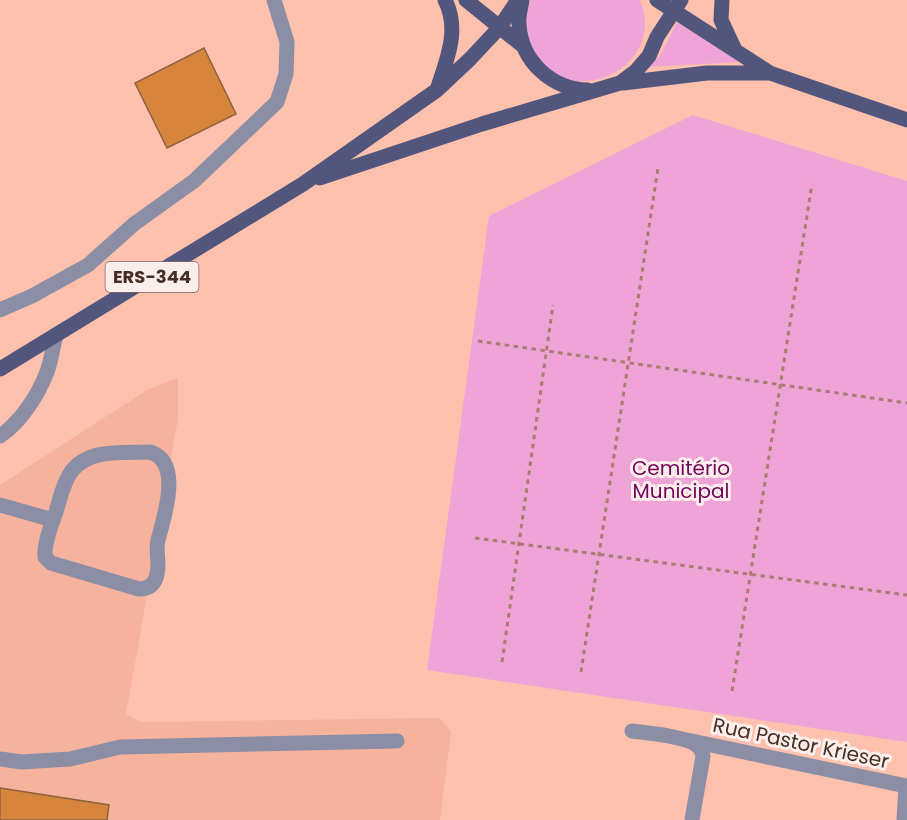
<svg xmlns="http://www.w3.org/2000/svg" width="907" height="820" font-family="Poppins,sans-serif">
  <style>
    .built { fill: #f5b39d }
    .green { fill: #efa4d8 }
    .building { fill: #d7853d; stroke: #8d623f; stroke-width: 1.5 }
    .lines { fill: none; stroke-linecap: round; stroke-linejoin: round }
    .path { stroke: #a97e70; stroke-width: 3; stroke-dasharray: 4.5 4.5; stroke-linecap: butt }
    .minor { stroke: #8b8ea5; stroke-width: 15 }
    .major { stroke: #52567d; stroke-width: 15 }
    .labels { text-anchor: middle; stroke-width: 6; stroke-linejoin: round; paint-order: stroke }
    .shield { fill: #fcefeb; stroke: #7c6861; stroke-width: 1.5 }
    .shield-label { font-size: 18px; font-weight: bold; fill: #452e26 }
    .park-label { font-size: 20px; fill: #73045e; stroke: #fcefeb }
    .street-label { font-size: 20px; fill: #452e26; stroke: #fcefeb }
  </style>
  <rect width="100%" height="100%" fill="#fdc1ae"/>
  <!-- built -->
  <path class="built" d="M178 378V419L126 714 140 722 440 718 451 732 440 820H0V485L147 390Z"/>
  <!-- green -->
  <path class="green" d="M531 0H640C669 68 567 116 533 49 525 34 524 16 531 0Z
    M677 22 741 62 647 67 660 56Z
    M693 115 907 181V742L427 670 489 216Z"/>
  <!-- building -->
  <path class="building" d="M204 48 236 114 167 148 135 83Z
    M0 788 109 805 107 820H0Z"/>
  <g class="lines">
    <!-- path -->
    <path class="path" d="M478 341 907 403
      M475 538 907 595
      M502 662 553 305
      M581 672 658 168
      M732 691 812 184"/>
    <!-- minor -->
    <path class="minor" d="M0 310 32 296 88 265 134 224 194 181 277 102 286 74 287 42 274 0
      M0 436C21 422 38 395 47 372 51 361 53 347 56 335
      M150 452C183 462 164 517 158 540 155 553 161 565 156 578 153 586 147 589 139 589L51 563 45 557C44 543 51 526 56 512 60 499 63 483 71 472 88 448 124 453 150 452Z
      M0 505 53 520
      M632 731C647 733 683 736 695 744 700 747 702 750 703 756L692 820
      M687 740 906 786 904 820
      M0 759 22 762 70 759 120 747 397 741"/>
    <!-- major -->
    <path class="major" d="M466 0 523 46
      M522 0C521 8 518 16 519 24 521 62 552 89 588 90
      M657 0 770 73 907 120
      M722 0 721 20 735 50
      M623 83 707 73H770
      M438 87C447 59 460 29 445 0
      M320 178 482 124 620 83 636 71 649 56 657 37 681 0
      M0 369 303 184 437 90 470 59 499 28 518 0"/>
  </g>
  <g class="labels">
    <!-- shield labels -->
    <rect class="shield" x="105.5" y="262" width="93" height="30" rx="4.5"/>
    <g class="shield-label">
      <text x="152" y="283">ERS-344</text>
    </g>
    <!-- park labels -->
    <g class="park-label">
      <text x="681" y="475">Cemitério<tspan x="681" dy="23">Municipal</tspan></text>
    </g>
    <!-- street labels -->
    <g class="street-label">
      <text transform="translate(801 743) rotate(12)" y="7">Rua Pastor Krieser</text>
    </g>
  </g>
</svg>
